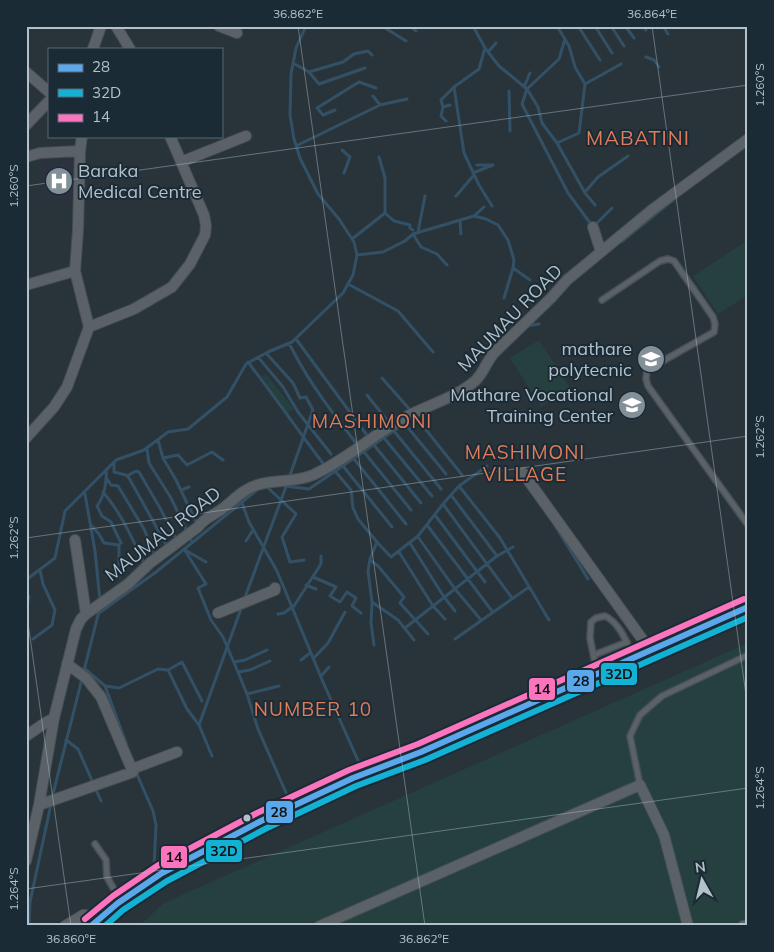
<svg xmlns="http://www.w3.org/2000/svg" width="774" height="952" font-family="Mulish,sans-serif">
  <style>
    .medical { fill: #2e3140 }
    .green { fill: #25403f }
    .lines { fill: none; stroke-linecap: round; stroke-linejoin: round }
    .stream { stroke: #335166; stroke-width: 3 }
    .lane-casing { stroke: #474f54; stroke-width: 8 }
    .street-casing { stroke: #474f54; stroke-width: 12 }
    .secondary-casing { stroke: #474f54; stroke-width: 16 }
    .lane { stroke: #5a6267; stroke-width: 5 }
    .street { stroke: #5a6267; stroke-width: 10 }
    .secondary { stroke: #5e666c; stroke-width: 14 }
    .bus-1-casing { stroke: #1b2b36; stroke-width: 10 }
    .bus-2-casing { stroke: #1b2b36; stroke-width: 10 }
    .bus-3-casing { stroke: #1b2b36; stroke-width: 10 }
    .bus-1 { stroke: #5aa8eb; stroke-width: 6 }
    .bus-2 { stroke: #13b2d5; stroke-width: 6 }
    .bus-3 { stroke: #fc73be; stroke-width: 6 }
    .ticks { fill: none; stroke: #b3c1cb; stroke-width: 1; stroke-opacity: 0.45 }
    .bus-dot { fill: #b3c1cb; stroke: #1b2b36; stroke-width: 2 }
    .labels { text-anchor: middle; stroke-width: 4; stroke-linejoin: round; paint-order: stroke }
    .poi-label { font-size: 18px; fill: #b3c1cb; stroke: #1b2b36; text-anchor: end }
    .street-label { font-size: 18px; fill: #b3c1cb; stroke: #1b2b36 }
    .neighbourhood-label { font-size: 19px; letter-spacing: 1px; fill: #e07c59; stroke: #1b2b36 }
    .quarter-label { font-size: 20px; letter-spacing: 1px; fill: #e07c59; stroke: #1b2b36 }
    .line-badge { stroke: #1b2b36; stroke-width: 2 }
    .pale-badge-label { font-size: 14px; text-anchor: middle; font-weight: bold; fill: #111 }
    .neatline { fill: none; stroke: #b3c1cb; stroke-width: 2 }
    .ticks-label { font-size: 12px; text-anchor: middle; fill: #b3c1cb }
  </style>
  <rect width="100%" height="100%" fill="#29343a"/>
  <!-- medical -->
  <path class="medical" d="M63 161H78L77 200 41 198 42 164H61Z"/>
  <!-- green -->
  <path class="green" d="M748 240V295L718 314 693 276Z
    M539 340 570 388 541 407 510 358Z
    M266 374 294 409 287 414 262 377Z
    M748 643V926H139L164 903Z"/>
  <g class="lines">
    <!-- stream -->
    <path class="stream" d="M382 26 406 41
      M410 26 416 31
      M473 26 485 48 479 69 454 87 464 153 479 185 492 206
      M557 26 569 46 575 67 585 84 579 133 557 143
      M578 26 600 60
      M595 26 612 53
      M611 26 624 46
      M625 26 634 38
      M643 26 646 30
      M663 26 668 34
      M565 39 559 59 527 89 522 104 568 193 593 227 612 208
      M485 48 499 66 527 89 538 107 542 123 557 143 585 193 595 205
      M488 52 496 43
      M646 57 654 60 659 67
      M293 63 309 72 343 62 354 54 368 51 372 55
      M309 72 319 84 365 68
      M585 84 621 64
      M524 87 530 73
      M509 91 510 131
      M380 105 407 99
      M443 107 450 105
      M335 110 323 115 317 108 359 82 376 88
      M446 121 441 116 443 107 441 100 454 87
      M296 146 380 105 373 96
      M342 150 350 157 344 173
      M473 173 493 165H477
      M585 192 598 177 628 156
      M456 196 474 175
      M385 213 394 221 410 225V228L413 230
      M474 216 484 207
      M460 221 461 234
      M418 232 425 196
      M413 234 421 247 437 254 447 265
      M352 239 385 213V178L379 157
      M621 242 673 200
      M357 255 383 252 405 241 413 234 474 216 486 219 498 225 508 240 514 260 513 268 530 280
      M348 284 398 311 433 352
      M504 298 513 268
      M527 326 539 324
      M296 339 369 438
      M289 343C307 380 331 411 356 443
      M266 353 293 383 300 398 306 397 313 410 289 478
      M258 357 283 387 298 412 331 454
      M248 362C275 397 299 432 325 466
      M382 378 411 411
      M367 395 390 424
      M415 416 462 475
      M405 424 446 474
      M394 431 441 489
      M384 438 432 496
      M158 440 163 458 176 480 197 524
      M374 445 421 503
      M147 449 149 463 171 498 191 540
      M364 452 411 510
      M163 458 178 455 187 465 212 452 223 460
      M354 459 406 524
      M114 463V472L126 475 129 478 168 548
      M343 466 392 527
      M106 471C107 482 104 497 97 506L102 516 111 522 121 543
      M335 471 351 490 353 508 358 519 377 542 370 559 368 571 372 602 371 623 374 645
      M127 476 136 471 139 472 160 508 177 541
      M107 479 111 485 118 486 144 529 155 556
      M266 486 296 514 282 537 290 562 304 560
      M285 486 309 489 411 419
      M459 486 500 538 549 620
      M181 490 189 487
      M103 492C123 515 135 545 148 572
      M85 494 95 551 100 601
      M451 495 497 556
      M242 503 249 522 277 571 323 682 360 765
      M443 504 512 598
      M435 515 485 582
      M91 525 99 534 104 543 119 545V577
      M427 525 492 611
      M556 527 588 579
      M418 537 455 589 481 620
      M246 541 253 530
      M377 542 391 557 418 536 443 504 459 486 487 466
      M410 543 444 597 455 611
      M184 549 206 584 198 588 211 620 223 637 238 672 247 694 258 729 287 795
      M185 550 206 562
      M399 552 433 606 445 619
      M370 560 378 566 404 597 400 603 428 634
      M313 577 336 587 330 596 340 602 347 592 356 598 352 606 361 613
      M26 580 55 558 65 511 116 460 144 450 168 432 188 429 227 397 246 364 268 352 292 342 343 293 353 275 357 255 354 242 339 219 318 194 300 158 294 139 290 115 291 74 296 48 306 26
      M306 585 316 589
      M26 592 29 597 26 609
      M244 600 287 484
      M372 602 398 620 414 640
      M292 609 321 564V556
      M99 613 156 572 257 490
      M278 614 284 613 292 607
      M405 628 497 556 513 547
      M33 639 52 625 55 610 43 584 40 570
      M455 639 529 587
      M313 659 328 643 345 612
      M301 660 310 653
      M234 662 245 660 267 650
      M84 668 105 686 126 743
      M168 670 182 662 202 701
      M238 672 250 670 270 661
      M321 676 329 667
      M105 686 119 688 158 669 168 670 187 709 199 725 212 756
      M247 694 279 686
      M199 725 242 606
      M66 740 78 749 101 801
      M136 772 153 811 156 825 154 867
      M52 798 100 607
      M29 926 30 902 51 804"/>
    <!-- lane casing -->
    <g class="lane-casing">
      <path id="lane" d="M602 300 660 261 668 259 674 261 713 317 715 324 714 332 647 370 646 379 648 386 748 525
        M594 655 627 642
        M597 673 590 638 591 622 596 618 605 616C620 623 627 643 633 657
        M640 785 630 736 640 715 662 696 748 655
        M95 844 106 860 107 877 120 900"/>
    </g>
    <!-- street casing -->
    <g class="street-casing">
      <path id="street" d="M116 26 130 49
        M219 26 237 33
        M93 49 101 26
        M26 72 49 92
        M26 125 49 101
        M26 157 40 153 80 151
        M181 162 246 136
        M593 227 601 252
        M26 285 75 271
        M89 327 134 309 172 287 190 264 205 235 206 226 204 215 170 136
        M26 438 54 407 67 387 89 327 75 271 78 230 80 151 82 136
        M523 473 650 650
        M75 540 86 614
        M218 613 275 590V588
        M26 736 45 723 54 718
        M132 769 177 752
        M39 805 133 772 101 697 86 678 67 664
        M26 861 39 805 54 718 76 629 81 619 86 614 128 584 150 563 198 527C204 518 214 515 222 509 234 500 243 489 257 485 275 479 294 483 313 475 344 461 371 437 400 420 424 406 454 399 475 381 484 373 486 362 494 353L551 298 567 280 653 209 748 139
        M65 926 83 915H86L93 924
        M320 926 640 785 664 835 688 926
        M743 926 748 925"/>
    </g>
    <!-- secondary casing -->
    <g class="secondary-casing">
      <path id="secondary" d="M91 926 118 903 162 873 261 821 353 778 421 752 748 607"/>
    </g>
    <!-- lane -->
    <use href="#lane" class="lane"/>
    <!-- street -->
    <use href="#street" class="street"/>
    <!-- secondary -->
    <use href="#secondary" class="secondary"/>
    <!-- bus-1 casing -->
    <g class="bus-1-casing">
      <path id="bus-1" d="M91 926 118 903 162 873 261 821 353 778 421 752 748 607"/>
    </g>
    <!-- bus-2 casing -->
    <g class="bus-2-casing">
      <path id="bus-2" d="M105 926 123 910 167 881 265 829 356 786 425 760 748 617"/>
    </g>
    <!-- bus-3 casing -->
    <g class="bus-3-casing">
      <path id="bus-3" d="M85 919 113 896 157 866 257 813 349 770 418 744 744 599"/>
    </g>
    <!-- bus-1 -->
    <use href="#bus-1" class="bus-1"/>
    <!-- bus-2 -->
    <use href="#bus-2" class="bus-2"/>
    <!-- bus-3 -->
    <use href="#bus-3" class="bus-3"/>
  </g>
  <!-- ticks -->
  <path class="ticks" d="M298 26 425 926M652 26 748 709M26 186 748 85M26 538 748 436M26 609 71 926M26 889 748 788"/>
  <!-- icons -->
  <defs>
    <g id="hospital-disc" transform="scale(1.4375)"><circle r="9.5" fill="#839098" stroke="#1b2b36"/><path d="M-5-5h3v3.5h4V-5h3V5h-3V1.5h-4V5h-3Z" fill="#fff"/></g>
    <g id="university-disc" transform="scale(1.4375)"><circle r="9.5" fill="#839098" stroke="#1b2b36"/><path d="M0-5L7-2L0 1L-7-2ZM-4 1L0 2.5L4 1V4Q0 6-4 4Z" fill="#fff"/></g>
  </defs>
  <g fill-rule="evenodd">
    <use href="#hospital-disc" x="59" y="181"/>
    <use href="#university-disc" x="651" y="359"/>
    <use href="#university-disc" x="632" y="405"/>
  </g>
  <!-- markers -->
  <circle class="bus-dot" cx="247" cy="818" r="4.5"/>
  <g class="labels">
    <!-- poi labels -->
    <g class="poi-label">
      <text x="78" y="177" text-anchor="start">Baraka<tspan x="78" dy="21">Medical Centre</tspan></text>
      <text x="632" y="355">mathare<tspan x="632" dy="21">polytecnic</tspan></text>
      <text x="613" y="401">Mathare Vocational<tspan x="613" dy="21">Training Center</tspan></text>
    </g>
    <!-- street labels -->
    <g class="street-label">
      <text transform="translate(510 318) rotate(-46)" y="6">MAUMAU ROAD</text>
      <text transform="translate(163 534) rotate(-38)" y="6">MAUMAU ROAD</text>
    </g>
    <!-- neighbourhood labels -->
    <g class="neighbourhood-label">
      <text x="372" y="428">MASHIMONI</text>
      <text x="525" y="459">MASHIMONI<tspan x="525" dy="22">VILLAGE</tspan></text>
      <text x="313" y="716">NUMBER 10</text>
    </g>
    <!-- quarter labels -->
    <g class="quarter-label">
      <text x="638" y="145">MABATINI</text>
    </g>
  </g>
  <g class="line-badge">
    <rect x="600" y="662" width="38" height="24" rx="5" fill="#13b2d5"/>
    <rect x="566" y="669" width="29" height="24" rx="5" fill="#5aa8eb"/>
    <rect x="528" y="677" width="28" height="24" rx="5" fill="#fc73be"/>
    <rect x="265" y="800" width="29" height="24" rx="5" fill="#5aa8eb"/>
    <rect x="205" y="839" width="38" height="24" rx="5" fill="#13b2d5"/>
    <rect x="160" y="845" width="28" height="24" rx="5" fill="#fc73be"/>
  </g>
  <g class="pale-badge-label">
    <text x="619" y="679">32D</text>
    <text x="581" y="686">28</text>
    <text x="542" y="694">14</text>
    <text x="279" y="817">28</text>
    <text x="224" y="856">32D</text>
    <text x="174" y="862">14</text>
  </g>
  <!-- border -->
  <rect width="774" height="952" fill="none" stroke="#1b2b36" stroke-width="55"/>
  <!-- legend -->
  <rect x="48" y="48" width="175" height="90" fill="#1b2b36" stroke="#586772"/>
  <rect x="58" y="64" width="25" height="8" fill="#5aa8eb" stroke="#586772"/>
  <text x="92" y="72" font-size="15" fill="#b3c1cb">28</text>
  <rect x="58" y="89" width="25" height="8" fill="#13b2d5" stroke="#586772"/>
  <text x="92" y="98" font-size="15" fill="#b3c1cb">32D</text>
  <rect x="58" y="114" width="25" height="8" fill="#fc73be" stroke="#586772"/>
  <text x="92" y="122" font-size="15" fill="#b3c1cb">14</text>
  <!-- north arrow -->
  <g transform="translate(702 880) rotate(352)" stroke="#1b2b36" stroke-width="4" paint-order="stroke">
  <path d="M0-4L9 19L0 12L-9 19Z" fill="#b3c1cb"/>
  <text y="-8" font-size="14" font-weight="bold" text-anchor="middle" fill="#b3c1cb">N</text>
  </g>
  <rect x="28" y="28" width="718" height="896" class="neatline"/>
  <g class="ticks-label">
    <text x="298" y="18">36.862°E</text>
    <text x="652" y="18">36.864°E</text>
    <text transform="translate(760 85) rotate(-90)" y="4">1.260°S</text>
    <text transform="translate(14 186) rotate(-90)" y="4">1.260°S</text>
    <text transform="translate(760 437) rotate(-90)" y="4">1.262°S</text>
    <text transform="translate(14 538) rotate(-90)" y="4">1.262°S</text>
    <text transform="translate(760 788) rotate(-90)" y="4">1.264°S</text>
    <text transform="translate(14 889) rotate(-90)" y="4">1.264°S</text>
    <text x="71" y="943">36.860°E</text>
    <text x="424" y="943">36.862°E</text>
  </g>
</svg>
